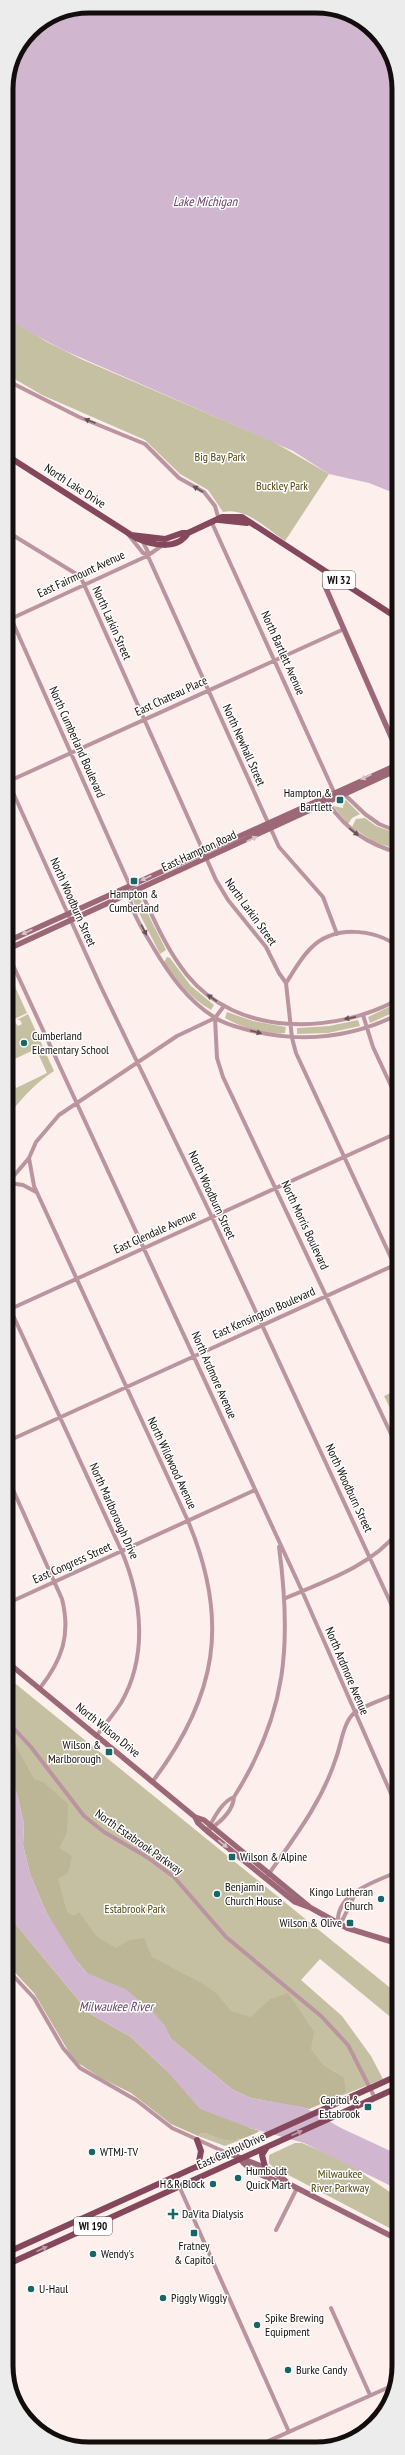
<svg xmlns="http://www.w3.org/2000/svg" width="405" height="2455" font-family="'PT Sans Narrow',sans-serif">
  <style>
    .green { fill: #c6c0a3 }
    .forest { fill: #bcb596 }
    .water { fill: #d0b7cf }
    .lines { fill: none; stroke-linecap: round; stroke-linejoin: round }
    .street { stroke: #ba959f; stroke-width: 4 }
    .secondary { stroke: #9c6878; stroke-width: 5.5 }
    .primary { stroke: #85475c; stroke-width: 6 }
    .oneway { fill: #665256 }
    .oneway2 { fill: #d7c3c9 }
    .oneway3 { fill: #bc9aa5 }
    .poi-dot { fill: #186767; stroke: #fff; stroke-width: 1.5 }
    .labels { text-anchor: middle; stroke-width: 3; stroke-linejoin: round; paint-order: stroke }
    .shield { fill: #fff; stroke: #5a5656; stroke-width: 1 }
    .shield-label { font-size: 11px; font-weight: bold; fill: #130e0d }
    .park-label { font-size: 12px; fill: #4f440c; stroke: #fff }
    .street-label { font-size: 12px; fill: #130e0d; stroke: #fff }
    .poi-label { font-size: 12px; fill: #130e0d; stroke: #fff; text-anchor: start }
    .water-label { font-size: 13px; font-style: italic; fill: #6a456a; stroke: #fff }
    .rim { fill: none; stroke: #130e0d; stroke-width: 5 }
  </style>
  <rect width="100%" height="100%" fill="#fdefec"/>
  <!-- green -->
  <path class="green" d="M6 316 47 342 81 359 272 441 329 474 285 541C267 529 246 507 223 512L208 490 180 474 145 440 42 395 6 374Z
    M346 800 360 814 352 818 348 824 333 806 343 808 344 801Z
    M365 818 376 826 399 834V850L374 842 352 827 356 819Z
    M137 897 141 900 166 950 160 954 134 903 133 899Z
    M167 957 170 958 191 986 214 1005 211 1010C191 999 177 981 164 962Z
    M6 967 27 1013 6 1023Z
    M399 1002V1010L370 1023 368 1017Z
    M227 1012 253 1021 286 1027 285 1033C267 1036 240 1027 225 1018Z
    M28 1014 54 1071C34 1084 20 1100 6 1119V1066L16 1088 47 1073 36 1049 6 1063V1025L14 1021 18 1026 22 1024 20 1020H17Z
    M358 1020 360 1026 328 1033 297 1034V1028L329 1026Z
    M399 1389V1411L393 1414 384 1396Z
    M6 1676 399 1995V2024L320 1959 301 1980 342 2016 371 2056 383 2079 309 2109 87 1973 70 1953 17 1794 6 1769Z
    M201 2133C215 2133 227 2142 243 2139L225 2146 198 2136Z
    M295 2143H302L356 2166 363 2174 399 2198V2233L273 2167 269 2163V2155Z"/>
  <!-- forest -->
  <path class="forest" d="M6 1728 34 1779 43 1782 68 1804 67 1833 59 1848 72 1856 68 1873 58 1879 67 1912 74 1916 79 1912 96 1936 116 1948 129 1940 144 1938 152 1957 203 1984 217 1994 231 2011 251 2017 270 1999 288 1993 314 2032 311 2049 323 2065 344 2078 346 2092 309 2109 251 2098 233 2090 171 2039 164 2025 127 1990 87 1973 70 1953 46 1912 30 1874 23 1845 24 1824 17 1794 6 1769Z
    M15 1923 89 2013 131 2037 165 2069 250 2128 260 2131C246 2138 235 2143 219 2138 213 2136 208 2133 201 2133L198 2136 171 2124 131 2093 101 2078 78 2063 70 2054 34 1993 6 1963V1925Z"/>
  <!-- water -->
  <path class="water" d="M89 6 337 9 379 34 399 83V495L369 483 329 474 293 451 61 349 6 319V84L12 57 30 30 57 12Z
    M6 1769 17 1794 24 1824 23 1845 30 1874 46 1912 79 1964 87 1973 127 1990 155 2014 165 2026 171 2039 233 2090 251 2098 304 2107 341 2128 399 2155V2190L304 2143 250 2128 200 2109 165 2069 131 2037 89 2013 15 1923 6 1901Z"/>
  <g class="lines">
    <!-- street -->
    <path class="street" d="M6 380 79 417 145 444 179 478 204 492 215 506 219 520
      M212 523 334 792
      M6 531 78 575 82 580 216 880 228 900 266 947 279 973 286 983 292 1038 296 1053 399 1275
      M127 533 143 553 147 554
      M142 540 148 552 147 554 279 847 323 897 337 934
      M6 607 130 886C126 905 143 930 153 947 169 974 187 1000 214 1017 224 1024 237 1027 248 1030 300 1043 352 1038 399 1014
      M6 621 147 556 163 545
      M6 777 100 985 212 1217 399 1621
      M7 782 344 629
      M344 794 365 814 379 824 399 832
      M329 801 328 803C347 830 367 844 399 853
      M130 886 140 890C154 919 166 949 187 975 237 1037 334 1035 399 999
      M6 950 302 1591 399 1812
      M286 983C294 971 300 959 310 949 333 925 373 928 399 947
      M224 1006 215 1018 217 1058 223 1077 399 1451
      M363 1015 373 1047 399 1103
      M29 1158 34 1186 188 1521C230 1621 217 1696 153 1781
      M9 1183 23 1185 36 1192
      M6 1185 29 1158 36 1142 59 1115 177 1036 215 1018
      M6 1300 122 1552C142 1600 148 1656 121 1703 114 1714 105 1724 97 1735
      M6 1311 399 1132
      M6 1442 399 1263
      M6 1474 62 1599C71 1635 62 1660 40 1688
      M286 1598C326 1581 371 1566 399 1531
      M6 1604 255 1490
      M6 1720 31 1747 84 1816 104 1832 147 1857 174 1877 226 1937 321 2016 348 2045 375 2098
      M234 1797C287 1713 292 1644 279 1547
      M234 1797C233 1812 218 1824 207 1831 213 1820 221 1802 234 1797Z
      M268 1875C294 1838 322 1802 336 1758 341 1745 343 1723 354 1713 366 1704 386 1699 399 1692
      M338 1924C335 1892 376 1882 399 1871
      M338 1924 343 1919 356 1892
      M6 1968 34 1998 63 2048 80 2068 136 2100 172 2128 227 2153
      M175 2177 289 2432
      M276 2230 297 2188
      M331 2308 370 2395
      M275 2438 280 2448
      M253 2448 396 2384"/>
    <!-- secondary -->
    <path class="secondary" d="M328 573 325 586 399 755
      M6 942 399 764
      M6 950 399 769
      M6 1661 195 1817 198 1823 207 1831 295 1902 311 1908
      M195 1817 204 1820 311 1908 347 1928 399 1944
      M229 2153C250 2163 272 2167 289 2184
      M240 2159C250 2172 273 2181 289 2184L399 2240"/>
    <!-- primary -->
    <path class="primary" d="M6 455 136 538C152 545 177 551 188 533
      M219 520 247 523
      M131 535 165 539 182 533H188L222 517H242L399 619
      M197 2140 201 2151 198 2167
      M265 2167 262 2155 267 2147
      M6 2253 399 2075
      M6 2265 399 2087"/>
  </g>
  <!-- one-way arrows -->
  <defs><path id="oneway-solid" d="M-6-.8H1V-3.2L6.5 0L1 3.2V.8H-6Z"/></defs>
  <g class="oneway">
    <use href="#oneway-solid" transform="translate(90 421) rotate(-158)"/>
    <use href="#oneway-solid" transform="translate(198 489) rotate(-149)"/>
    <use href="#oneway-solid" transform="translate(354 832) rotate(39)"/>
    <use href="#oneway-solid" transform="translate(144 930) rotate(63)"/>
    <use href="#oneway-solid" transform="translate(212 998) rotate(-146)"/>
    <use href="#oneway-solid" transform="translate(350 1018) rotate(169)"/>
    <use href="#oneway-solid" transform="translate(256 1032) rotate(15)"/>
  </g>
  <g class="oneway2">
    <use href="#oneway-solid" transform="translate(366 777) rotate(156)"/>
    <use href="#oneway-solid" transform="translate(252 839) rotate(-25)"/>
    <use href="#oneway-solid" transform="translate(146 878) rotate(155)"/>
    <use href="#oneway-solid" transform="translate(27 932) rotate(156)"/>
    <use href="#oneway-solid" transform="translate(223 1844) rotate(39)"/>
  </g>
  <g class="oneway3">
    <use href="#oneway-solid" transform="translate(297 2133) rotate(-24)"/>
    <use href="#oneway-solid" transform="translate(42 2249) rotate(-24)"/>
  </g>
  <!-- markers -->
  <g class="poi-dot">
    <rect x="336" y="796" width="8" height="8" rx="2"/>
    <rect x="130" y="877" width="8" height="8" rx="2"/>
    <circle cx="24" cy="1043" r="4"/>
    <rect x="105" y="1748" width="8" height="8" rx="2"/>
    <rect x="228" y="1853" width="8" height="8" rx="2"/>
    <circle cx="217" cy="1894" r="4"/>
    <circle cx="381" cy="1899" r="4"/>
    <rect x="346" y="1919" width="8" height="8" rx="2"/>
    <rect x="364" y="2103" width="8" height="8" rx="2"/>
    <circle cx="92" cy="2152" r="4"/>
    <circle cx="238" cy="2178" r="4"/>
    <circle cx="213" cy="2184" r="4"/>
    <path d="M171 2208h4v4h4v4h-4v4h-4v-4h-4v-4h4z"/>
    <rect x="190" y="2229" width="8" height="8" rx="2"/>
    <circle cx="93" cy="2254" r="4"/>
    <circle cx="31" cy="2289" r="4"/>
    <circle cx="163" cy="2298" r="4"/>
    <circle cx="257" cy="2325" r="4"/>
    <circle cx="288" cy="2370" r="4"/>
  </g>
  <g class="labels">
    <!-- shield labels -->
    <g class="shield">
      <rect x="323" y="571" width="32" height="18" rx="3"/>
      <rect x="74" y="2217" width="38" height="18" rx="3"/>
    </g>
    <g class="shield-label">
      <text x="339" y="584">WI 32</text>
      <text x="93" y="2230">WI 190</text>
    </g>
    <!-- park labels -->
    <g class="park-label">
      <text x="220" y="461">Big Bay Park</text>
      <text x="282" y="490">Buckley Park</text>
      <text x="135" y="1913">Estabrook Park</text>
      <text x="340" y="2178">Milwaukee<tspan x="340" dy="14">River Parkway</tspan></text>
    </g>
    <!-- street labels -->
    <g class="street-label">
      <text transform="translate(75 486) rotate(33)" y="4">North Lake Drive</text>
      <text transform="translate(81 574) rotate(-25)" y="4">East Fairmount Avenue</text>
      <text transform="translate(112 623) rotate(66)" y="4">North Larkin Street</text>
      <text transform="translate(283 653) rotate(66)" y="4">North Bartlett Avenue</text>
      <text transform="translate(171 696) rotate(-25)" y="4">East Chateau Place</text>
      <text transform="translate(77 742) rotate(66)" y="4">North Cumberland Boulevard</text>
      <text transform="translate(244 745) rotate(66)" y="4">North Newhall Street</text>
      <text transform="translate(199 851) rotate(-25)" y="4">East Hampton Road</text>
      <text transform="translate(73 902) rotate(66)" y="4">North Woodburn Street</text>
      <text transform="translate(251 912) rotate(54)" y="4">North Larkin Street</text>
      <text transform="translate(212 1195) rotate(65)" y="4">North Woodburn Street</text>
      <text transform="translate(305 1225) rotate(65)" y="4">North Morris Boulevard</text>
      <text transform="translate(155 1232) rotate(-24)" y="4">East Glendale Avenue</text>
      <text transform="translate(264 1313) rotate(-24)" y="4">East Kensington Boulevard</text>
      <text transform="translate(214 1375) rotate(66)" y="4">North Ardmore Avenue</text>
      <text transform="translate(172 1463) rotate(65)" y="4">North Wildwood Avenue</text>
      <text transform="translate(349 1488) rotate(65)" y="4">North Woodburn Street</text>
      <text transform="translate(114 1511) rotate(66)" y="4">North Marlborough Drive</text>
      <text transform="translate(72 1563) rotate(-24)" y="4">East Congress Street</text>
      <text transform="translate(347 1671) rotate(67)" y="4">North Ardmore Avenue</text>
      <text transform="translate(108 1730) rotate(39)" y="4">North Wilson Drive</text>
      <text transform="translate(139 1842) rotate(35)" y="4">North Estabrook Parkway</text>
      <text transform="translate(231 2151) rotate(-24)" y="4">East Capitol Drive</text>
    </g>
    <!-- poi labels -->
    <g class="poi-label">
      <text x="332" y="797" text-anchor="end">Hampton &amp;<tspan x="332" dy="14">Bartlett</tspan></text>
      <text x="134" y="898" text-anchor="middle">Hampton &amp;<tspan x="134" dy="14">Cumberland</tspan></text>
      <text x="32" y="1040">Cumberland<tspan x="32" dy="14">Elementary School</tspan></text>
      <text x="101" y="1749" text-anchor="end">Wilson &amp;<tspan x="101" dy="14">Marlborough</tspan></text>
      <text x="240" y="1861">Wilson &amp; Alpine</text>
      <text x="225" y="1891">Benjamin<tspan x="225" dy="14">Church House</tspan></text>
      <text x="373" y="1896" text-anchor="end">Kingo Lutheran<tspan x="373" dy="14">Church</tspan></text>
      <text x="342" y="1927" text-anchor="end">Wilson &amp; Olive</text>
      <text x="360" y="2104" text-anchor="end">Capitol &amp;<tspan x="360" dy="14">Estabrook</tspan></text>
      <text x="100" y="2156">WTMJ-TV</text>
      <text x="246" y="2175">Humboldt<tspan x="246" dy="14">Quick Mart</tspan></text>
      <text x="205" y="2188" text-anchor="end">H&amp;R Block</text>
      <text x="182" y="2218">DaVita Dialysis</text>
      <text x="194" y="2250" text-anchor="middle">Fratney<tspan x="194" dy="14">&amp; Capitol</tspan></text>
      <text x="101" y="2258">Wendy's</text>
      <text x="39" y="2293">U-Haul</text>
      <text x="171" y="2302">Piggly Wiggly</text>
      <text x="265" y="2322">Spike Brewing<tspan x="265" dy="14">Equipment</tspan></text>
      <text x="296" y="2374">Burke Candy</text>
    </g>
    <!-- water labels -->
    <g class="water-label">
      <text x="205" y="206">Lake Michigan</text>
      <text x="116" y="2011">Milwaukee River</text>
    </g>
  </g>
  <!-- crop -->
  <path d="M0 0H405V2455H0ZM89 13H316A76 76 0 0 1 392 89V2366A76 76 0 0 1 316 2442H89A76 76 0 0 1 13 2366V89A76 76 0 0 1 89 13Z" fill="#ececec" fill-rule="evenodd"/>
  <path class="rim" d="M89 13H316A76 76 0 0 1 392 89V2366A76 76 0 0 1 316 2442H89A76 76 0 0 1 13 2366V89A76 76 0 0 1 89 13Z"/>
</svg>
